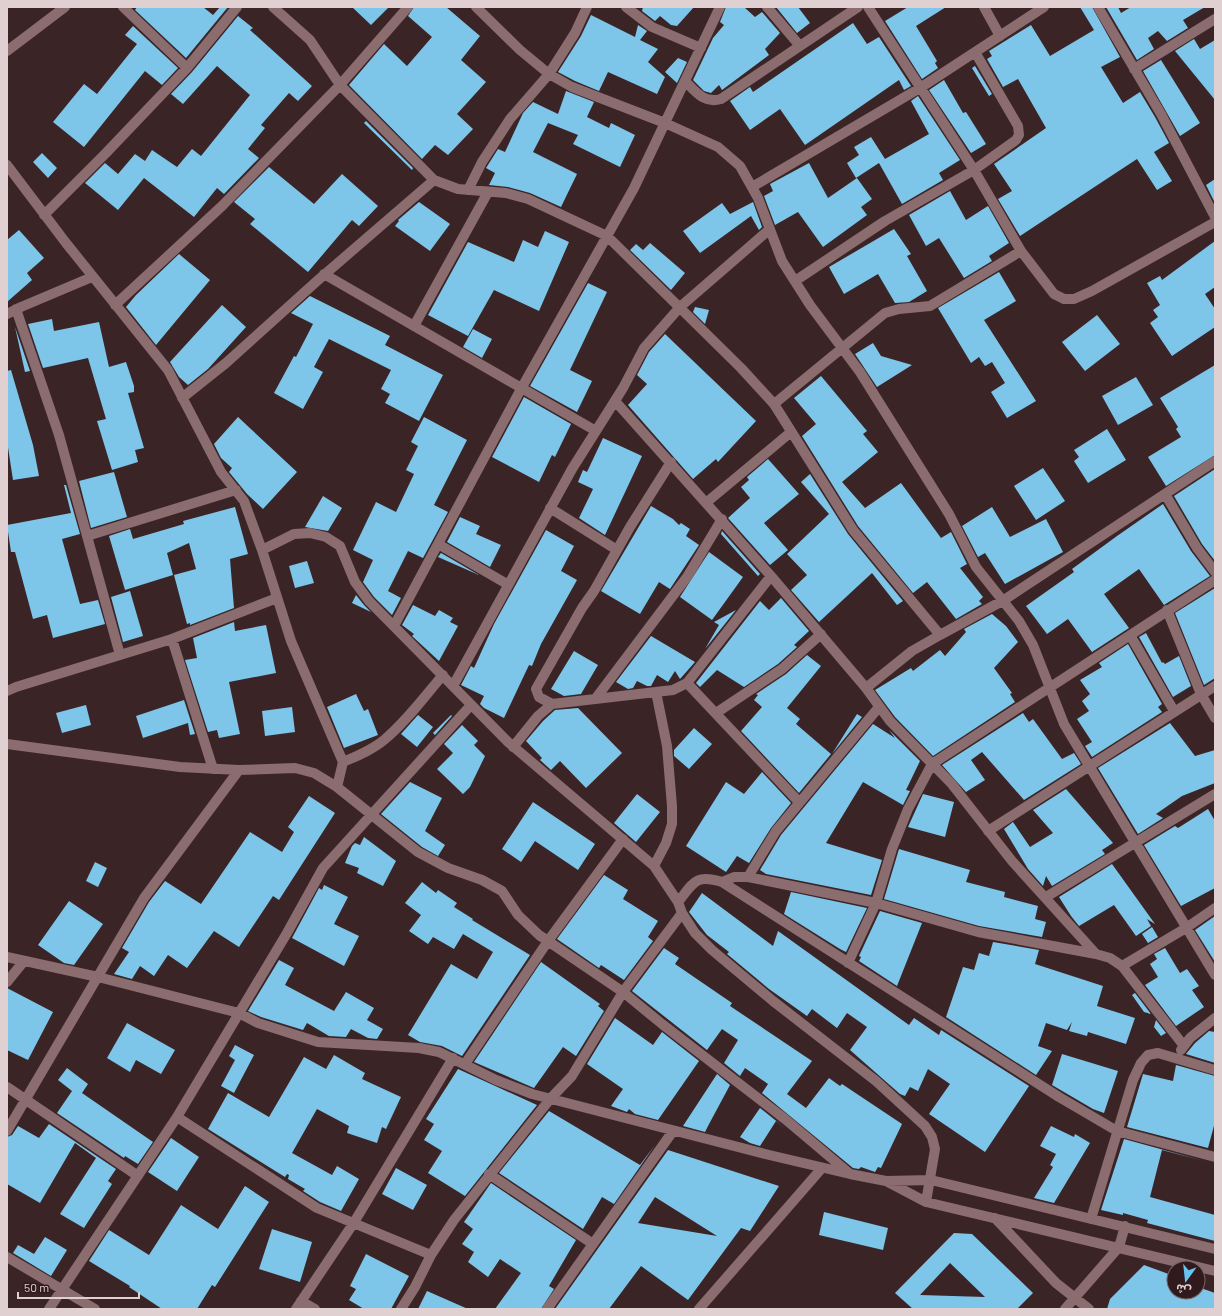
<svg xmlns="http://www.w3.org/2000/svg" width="1222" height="1316" font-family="Barlow,'Noto Sans Arabic',sans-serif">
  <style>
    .building { fill: #7dc6e9; fill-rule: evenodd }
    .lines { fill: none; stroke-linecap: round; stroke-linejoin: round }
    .minor { stroke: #8b6c6f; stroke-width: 10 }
  </style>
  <rect width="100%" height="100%" fill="#3b2426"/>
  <!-- building -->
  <path class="building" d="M137 7H203L213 15 220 7H228L186 58 135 10Z
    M352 7H389L371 25Z
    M414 7H446L480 36 461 60 486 82 457 114 473 129 448 155 435 145 422 159 349 85 384 44 407 66 432 37 408 16Z
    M643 7H694L677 26 671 25 660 16 655 21 642 11Z
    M726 7H744L755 17 762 12 780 33 765 49 769 55 722 90 719 85 711 93 704 91 693 80 713 38 724 25 720 22Z
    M776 7H798L810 23 797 33Z
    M908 7H946L916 26 937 61 935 63 938 68 922 79 885 21Z
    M1080 7H1092L1120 57 1101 67 1123 103 1140 92 1155 117 1169 143 1154 152 1172 181 1157 190 1137 159 1020 236 998 199 1012 191 994 164 1046 128 1018 79 1003 87 987 59 992 56 989 51 1031 25 1050 56 1094 30Z
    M1106 7H1118L1121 13 1131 7H1205L1183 20 1188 28 1167 41 1158 31 1148 38 1154 49 1137 60Z
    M591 15 635 37 638 25 647 31 640 40 658 49 648 62 665 77 657 94 608 72 599 91 575 81 558 72 581 36Z
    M238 16 253 28 250 30 312 86 298 101 289 93 261 125 265 128 248 149 259 158 224 194 217 188 194 217 144 178 118 210 85 183 105 163 118 174 135 154 145 161 152 150 177 167 192 149 201 156 250 95 217 66 183 104 171 94 192 72Z
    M853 23 867 44 879 37 911 86 904 90 899 80 805 145 780 109 750 130 730 101 750 87 753 92Z
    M133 26 178 68 162 85 145 71 84 147 53 122 84 84 97 94 137 44 125 35Z
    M1194 39 1200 49 1215 40V100L1175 51Z
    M678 58 687 62 677 83 665 72Z
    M1161 60 1200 123 1180 136 1143 71Z
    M975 66 992 94 989 96 972 68Z
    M944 80 963 113 966 112 986 144 971 153 929 90Z
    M566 91 594 102 587 117 609 128 611 123 635 135 620 167 573 144 578 135 548 123 533 152 577 174 561 207 530 193 508 187 489 185 495 173 486 168 498 149 505 152 523 113 533 102 558 114Z
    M918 96 960 160 939 173 943 180 902 204 879 163 856 178 847 163 859 155 854 147 871 137 885 159 929 134 911 101Z
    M366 121 413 168 412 170 364 123Z
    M42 153 57 168 48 178 33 162Z
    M809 163 828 198 857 178 872 199 861 207 867 215 823 247 798 212 775 225 764 196 773 191 770 184Z
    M269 167 314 204 342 174 378 206 359 226 352 220 308 272 250 224 255 219 234 202Z
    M1215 179V203L1206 185Z
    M950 191 966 220 988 206 1009 243 989 256 992 261 964 278 939 238 926 246 909 215Z
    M419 202 450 224 430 251 395 226 399 221 398 220Z
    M753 202 762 227 759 230 751 216 700 253 683 231 722 203 730 214Z
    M894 229 911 254 907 256 927 291 909 302 895 303 878 274 844 294 829 267Z
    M19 230 44 258 27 273 32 280 7 302V240Z
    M545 231 569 242 539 311 494 290 468 336 428 315 468 242 514 262 523 240 538 247Z
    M1215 241V287L1205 294 1215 309V327L1172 356 1150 323 1158 317 1153 310 1160 305 1147 283 1160 276 1162 280Z
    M650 243 685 273 671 290 630 250 636 244 643 250Z
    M179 254 210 280 156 345 126 307 136 295Z
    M999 272 1016 301 984 320 1036 401 1007 418 991 392 1005 383 992 362 985 366 979 357 971 363 938 308Z
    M588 283 607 292 570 370 592 381 577 412 530 386Z
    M310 296 390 336 385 345 443 375 419 421 385 403 390 394 381 389 391 370 329 339 314 367 323 372 303 409 274 393 294 356 296 357 313 324 291 313Z
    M222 305 246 327 208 369 188 385 179 377 170 362Z
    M695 307 709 310 705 324 693 312Z
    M1097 315 1120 344 1085 371 1062 342Z
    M52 319 54 331 99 322 109 367 126 362 134 386V392L128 393 144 448 135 450 138 462 112 470 97 421 106 419 88 358 43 368 28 324Z
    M15 327 30 371 25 372Z
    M473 329 492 339 482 358 463 347Z
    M665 334 756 421 718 462 716 459 693 479 628 405 647 384 637 375 649 352Z
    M873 343 881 356 912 365 877 387 855 354Z
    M1215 365V455L1166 486 1148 457 1181 437 1176 429 1178 427 1160 398Z
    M11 370 33 445 39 476 13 480 7 441V371Z
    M821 376 867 431 863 434 878 452 842 482 865 508 901 483 941 538 951 532 967 564 960 568 983 597 979 601 982 604 956 619 927 582 913 593 858 526 802 436 816 424 794 398Z
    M1136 377 1153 405 1118 425 1102 396Z
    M524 397 571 424 555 457 552 455 539 482 492 457Z
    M238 417 297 472 263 509 247 494 229 472 232 468 221 458 214 444Z
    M424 417 467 440 434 505 448 512 423 558 408 551 388 591 401 598 392 615 374 597 363 582 373 560 353 550 376 502 396 512 414 474 406 470 418 446 411 442Z
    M1107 429 1126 460 1088 483 1074 461 1079 457 1074 450Z
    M603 438 642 456 605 535 579 518 593 489 578 482 583 470 587 472Z
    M768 459 799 494 764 523 788 550 770 565 728 518 750 498 741 487 749 480 747 477Z
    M1043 468 1065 501 1036 520 1014 486Z
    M1215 469V561L1202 544 1174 496Z
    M114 472 127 517 91 528 79 481Z
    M810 474 848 534 903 601 897 605 872 573 819 622 791 590 807 575 787 554 829 514 801 482Z
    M64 485H66L80 534 62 539 80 604 98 600 105 624 53 638 47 615 33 619 15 552H11L7 525 71 513Z
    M323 496 342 508 328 531 305 527Z
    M1163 504 1191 551 1210 576 1164 605 1139 569 1104 594 1129 628 1092 652 1068 619 1047 634 1026 606 1074 572 1072 569 1117 536Z
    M651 506 673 519 679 525 681 523 690 529 686 536 699 545 670 589 659 582 640 614 601 591Z
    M235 507 248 554 230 559 234 608 190 625V623L187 624 174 575 196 569 189 543 167 553 173 575 125 590 109 536 130 529 133 539 184 524 183 521Z
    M992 507 1010 537 1046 519 1063 552 1005 584 985 553 978 557 962 526Z
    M460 517 480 526 476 534 501 545 490 567 447 542Z
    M546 530 574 546 561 571 577 580 541 644 532 666 529 665 504 718 484 708 480 704 484 696 461 685 471 666 474 668 494 624Z
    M722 531 760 574 758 576 721 534Z
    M709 552 743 577 712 620 680 597Z
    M441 553 479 575 438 557Z
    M307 561 314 583 295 588 289 566Z
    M1215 588V678L1204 685 1175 613Z
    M130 591 143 636 123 642 111 597Z
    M356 595 364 605 371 612 352 603Z
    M781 598 809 631 794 645 797 647 778 664 744 687 717 670 700 687 696 683 760 601 769 610Z
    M413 605 435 616 439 610 453 618 450 622 458 626 439 661 412 636 414 634 402 625Z
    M736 610 705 649 719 625 714 622Z
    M992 614 1006 626 1018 642 994 668 1012 693 1010 694 1015 702 933 756 895 717 875 690 911 668 913 671 940 650 945 656 966 632 964 629Z
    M234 622 235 631 266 625 276 673 229 682 240 734 219 738 217 730 208 732 185 660 197 658 193 638Z
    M1146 633 1162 663 1163 662 1165 664 1179 656 1191 686 1173 697 1139 637Z
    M651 636 695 662 680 679 675 671 668 682 657 675 651 686H647L637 681 633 688 628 689 616 682Z
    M1128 644 1162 704 1158 707 1162 712 1092 757 1085 746 1092 742 1077 719 1089 711 1082 701 1090 694 1080 680 1102 667 1099 663Z
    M574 651 598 665 581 694 564 696 551 689Z
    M807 655 821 666 787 708 800 719 796 724 831 754 799 793 741 731 762 707 754 700 758 695 756 694 786 674Z
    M356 694 364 711 368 709 378 735 344 748 327 707Z
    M184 700 195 734 190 735 188 723 143 738 136 716Z
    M86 705 91 725 62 733 56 713Z
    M292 707 295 732 265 736 262 711Z
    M578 708 622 753 586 788 560 761 551 770 540 760 542 758 526 741 543 721 555 710Z
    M1023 713 1029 722 1033 719 1062 759 1074 753 1081 764 1024 800 982 752 971 760 985 780 966 792 942 765Z
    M857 714 862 717 832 754Z
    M418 715 433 727 417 747 401 734Z
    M451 715 452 716 435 735 433 733Z
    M1170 723 1195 756 1215 750V783L1182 796 1156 814 1163 818 1138 834 1098 768Z
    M873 724 895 738 889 730 920 761 906 790 910 791 903 805 863 782 826 843 882 860 871 895 766 874 760 870 781 835Z
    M462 725 478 741 474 745 485 756 470 787 463 794 437 769 453 753 444 744Z
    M694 728 712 744 689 769 674 756V750Z
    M762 772 791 803 771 828 749 863 737 856 726 872 686 846 726 782 744 794Z
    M410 782 442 798 425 831 445 845 438 856 422 847 381 814Z
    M1066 789 1113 843 1102 850 1105 854 1052 886 1046 876 1043 886 1028 869 1004 829 1013 822 1030 847 1053 833 1033 810Z
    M637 794 660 812 636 842 614 823Z
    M923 794 954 802 945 837 908 827Z
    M309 796 335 813 279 900 273 896 239 947 214 931 187 968 168 955 154 976 140 966 132 979 114 974 129 952 122 948 149 902 165 881 201 904 250 832 282 852 294 832 288 827Z
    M533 802 595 844 578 870 535 841 521 862 502 849Z
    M1208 809 1215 821V888L1181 906 1144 845 1175 826 1178 828Z
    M364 837 396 861 383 886 357 873 359 868 345 863 352 846 355 843 360 845Z
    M899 849 970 870 966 882 1005 892 1004 897 1038 906 1035 919 1046 922 1042 937 979 926 884 899Z
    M95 862 107 868 98 887 86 881Z
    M1112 864 1155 924 1147 919 1151 926 1136 936 1114 905 1079 926 1071 916 1059 897Z
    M604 875 628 890 623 899 658 921 648 937 653 941 624 980 601 965 599 968 557 939Z
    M422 882 436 893 438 890 457 903 454 907 473 919 472 920 530 955 462 1056 442 1046 420 1042 408 1035 451 964 477 979 493 952 463 934 454 949 433 937 428 944 409 931 421 915 405 903Z
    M324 885 348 897 334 924 359 936 344 966 292 938 319 888 322 890Z
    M791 892 867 908 846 952 840 949 784 914Z
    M702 893 773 946 778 931 909 1025 914 1018 939 1035 941 1030 1029 1086 985 1152 929 1114 950 1084 928 1069 918 1091 910 1087 905 1096 900 1094 850 1050 867 1027 847 1013 837 1028 812 1009 807 1016 769 989 727 954 729 952 707 935 689 912Z
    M69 901 103 924 74 965 64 963 38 945Z
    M880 911 922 923 897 986 859 961 861 957 859 956Z
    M1215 916V962L1195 930Z
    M1152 927 1158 937 1148 943 1142 934Z
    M993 942 1039 950 1035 964 1103 986 1097 1006 1135 1018 1126 1044 1088 1032 1087 1036 1069 1031 1072 1022 1067 1030 1046 1023 1038 1046 1052 1051 1036 1075 946 1017 963 967 974 970 979 953 989 956Z
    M664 948 679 958 675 964 732 1003 730 1006 812 1061 787 1094 806 1108 829 1078 840 1086 842 1084 902 1124 881 1168 878 1167 875 1172 861 1167 859 1169 853 1168 762 1093 768 1084 745 1068 740 1076 724 1063 738 1040 722 1029 707 1050 632 991Z
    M1165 948 1180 973 1187 969 1199 986 1192 990 1204 1007 1176 1026 1145 985 1158 977 1150 964 1157 959 1154 954Z
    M279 960 294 968 285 985 334 1011 346 992 374 1008 367 1020 383 1029 377 1039 368 1038 351 1029 346 1037 329 1036 307 1023 303 1030 261 1017 248 1011Z
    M541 962 600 1004 598 1006 604 1011 576 1056 563 1047 534 1088 474 1062Z
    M7 988 53 1012 28 1060 7 1050Z
    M1135 993 1151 1014 1144 1012 1132 995Z
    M615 1018 653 1045 662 1032 699 1061 658 1120 635 1114 629 1109 627 1112 611 1106 623 1089 587 1064Z
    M1156 1020 1166 1033 1161 1036 1154 1027Z
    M127 1023 175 1050 161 1074 136 1060 130 1072 107 1058Z
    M1209 1031 1215 1032V1063L1186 1054 1195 1043Z
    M235 1045 254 1055 234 1093 221 1086 235 1060 229 1056Z
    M1062 1054 1118 1071 1104 1113 1093 1109 1052 1085Z
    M334 1055 365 1073 362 1079 401 1097 386 1129 382 1127 377 1143 347 1133 349 1126 317 1109 292 1153 332 1175 337 1166 359 1179 341 1211 320 1202 303 1191 305 1189 288 1179 289 1175 287 1174 285 1177 208 1129 228 1093 269 1117 304 1057 326 1069Z
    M1176 1065 1215 1076V1122L1208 1148 1127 1127 1143 1074 1173 1081Z
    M67 1068 88 1084 82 1093 153 1142 138 1164 125 1156 124 1158 57 1113 72 1091 58 1080Z
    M458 1069 537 1105 465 1196 428 1173 442 1151 424 1140 434 1124 426 1119Z
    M717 1074 730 1085 708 1126 705 1132 683 1126Z
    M760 1108 785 1128 776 1121 760 1146 750 1143 740 1137Z
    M549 1111 640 1165 655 1145 614 1204 602 1197 583 1229 499 1173Z
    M49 1124 116 1169 108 1181 112 1184 84 1228 60 1214 96 1158 75 1143 40 1203 7 1184V1137L12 1135 18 1126 39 1138Z
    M1051 1126 1074 1137 1075 1134 1090 1143 1054 1203 1034 1198 1053 1167 1050 1165 1056 1154 1040 1146Z
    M171 1138 199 1157 177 1191 148 1172Z
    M1124 1139 1204 1161 1162 1150 1150 1197 1215 1215V1241L1147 1223 1148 1220 1123 1213V1215L1101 1210Z
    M668 1150 779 1186 750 1231 741 1228 688 1300 641 1266 609 1309H555ZM655 1197 717 1236 638 1223Z
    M396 1168 427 1185 413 1210 382 1194Z
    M491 1183 576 1240 549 1286 554 1289 541 1309H495L521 1273 500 1259 488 1277 468 1262 474 1252 462 1244 473 1229 464 1222Z
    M245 1186 269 1202 215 1287 212 1285 197 1309H162L129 1287 130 1286 89 1261 109 1230 149 1255 181 1205 218 1229Z
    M824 1212 888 1228 883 1250 819 1235Z
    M272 1229 312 1242 300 1282 259 1269Z
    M954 1233 972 1234 1033 1293 1017 1309H913L895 1293ZM950 1263 985 1297 920 1295Z
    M45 1237 67 1250 51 1276 13 1253 18 1245 34 1254Z
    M366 1254 409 1276 391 1309H364L349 1300 356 1289 350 1286Z
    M1144 1265 1174 1276V1292H1198V1287L1215 1293V1309H1107L1110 1299Z
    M427 1291 468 1309H418Z"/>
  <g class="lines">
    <!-- minor -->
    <path class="minor" d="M123 7 187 68
      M273 7 310 40 340 85 434 180 458 189 506 193 528 199 607 236 741 368 774 404 853 530 940 635 1004 600 1215 461
      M476 7 520 50 549 74 572 87 665 123 718 147 740 166 758 198 782 261 810 305 860 372 949 514 976 567 1019 621 1033 645 1064 724 1215 975
      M626 7 652 27 701 48
      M767 7 800 46
      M868 7 974 170 1021 251 1054 294 1064 299H1074L1092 291 1215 222
      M984 7 1000 36
      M1098 7 1161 114 1215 217
      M7 51 65 7
      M1134 69 1215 19
      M685 81C696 92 704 104 721 99L858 7
      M7 165 66 243 168 370 221 472 244 501 262 550
      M752 187 920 88 1044 7
      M468 190 482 162 510 119 549 74 575 33 587 7
      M44 215 106 153 187 68 237 7
      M324 274 596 431
      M795 281 885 221 974 170 1016 140 1019 135 1018 126 975 52
      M115 305 222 206 340 85 408 7
      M16 309 59 435 120 655
      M7 314 21 307 92 277
      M414 326 488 192
      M182 398 226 363 317 281 434 180
      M615 401 771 576 687 683
      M774 404 885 313 899 309 930 306 1021 251
      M1165 494 1197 548 1215 572
      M707 502 791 432
      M550 508 617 550
      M87 536 236 490
      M438 544 507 584
      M771 576 866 688
      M1167 610 1201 694 1215 718
      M394 626 521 389 634 188 720 7
      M940 635 912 651 866 688 890 721 951 783 1012 861 1096 954
      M1130 635 1174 711
      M172 639 213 769
      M453 686 572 469 623 388 644 348 680 307 770 229
      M7 691 16 687 172 639 277 598
      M596 698 687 577 722 519
      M552 704 539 697 536 689 582 608 594 591 630 527 671 462
      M716 713 782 669 821 634
      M7 744 180 767 239 770 295 768 314 773 337 787 418 852 448 868 482 880 502 891 518 915 539 935 623 992 662 1024 785 1119 849 1173
      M513 747 538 716 552 704 673 690 687 683 799 802
      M343 762C357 756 372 750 384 740 406 722 424 697 443 675
      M337 787 343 762 291 641 262 550 294 534 310 533 326 537 340 546 355 582 369 601 508 742 654 866 678 902 682 913 695 933 712 950 773 1001 876 1081 925 1126 932 1137 935 1149 926 1202
      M988 831 1215 686
      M654 866 666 843 672 824V806L667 746 656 692
      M748 877 776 831 879 707
      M722 882 734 877H748L876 903 978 932 1096 954 1110 958 1122 966 1184 1046
      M1046 897 1215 794
      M678 902C694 882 695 874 722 882L1059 1097 1117 1131 1215 1157
      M7 957 98 977 239 1013 258 1023 318 1042 419 1048 439 1052 496 1080 532 1094 765 1154 850 1174 886 1181 931 1180 1215 1249
      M848 963 876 903 892 849 908 809 932 764 1215 580
      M1122 966 1186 928 1215 908
      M7 982 24 961
      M1181 1050 1190 1038 1215 1018
      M465 1064 548 941 623 839
      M7 1087 138 1176
      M7 1131 144 898 239 770
      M489 1174 593 1244
      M888 1182 926 1202 1215 1271
      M995 1218 1056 1283 1089 1309
      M1091 1219 1133 1080 1141 1063 1148 1055 1158 1053 1215 1070
      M431 1255 317 1208 177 1117 287 933 323 868 471 705
      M7 1257 95 1309
      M301 1301 315 1309
      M49 1309 177 1117
      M296 1309 353 1224 453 1058
      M401 1309 415 1287 431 1255 454 1220 551 1098 572 1076 623 992 682 913
      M547 1309 673 1131
      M699 1309 822 1168
      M1065 1309 1119 1247 1125 1226"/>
  </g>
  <!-- border -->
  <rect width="1222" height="1316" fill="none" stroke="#e0d0d1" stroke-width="16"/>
  <!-- north arrow -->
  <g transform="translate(1186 1280) rotate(195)"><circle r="19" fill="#301a1d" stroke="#766365"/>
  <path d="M0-3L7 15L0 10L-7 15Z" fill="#67c4ef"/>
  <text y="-6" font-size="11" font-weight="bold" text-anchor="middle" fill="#e0d0d1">ش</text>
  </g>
  <!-- scale -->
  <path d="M18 1292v6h121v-6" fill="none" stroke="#e0d0d1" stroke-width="2"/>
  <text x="24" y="1292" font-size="12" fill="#e0d0d1" stroke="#301a1d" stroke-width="3" paint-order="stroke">50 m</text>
</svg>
